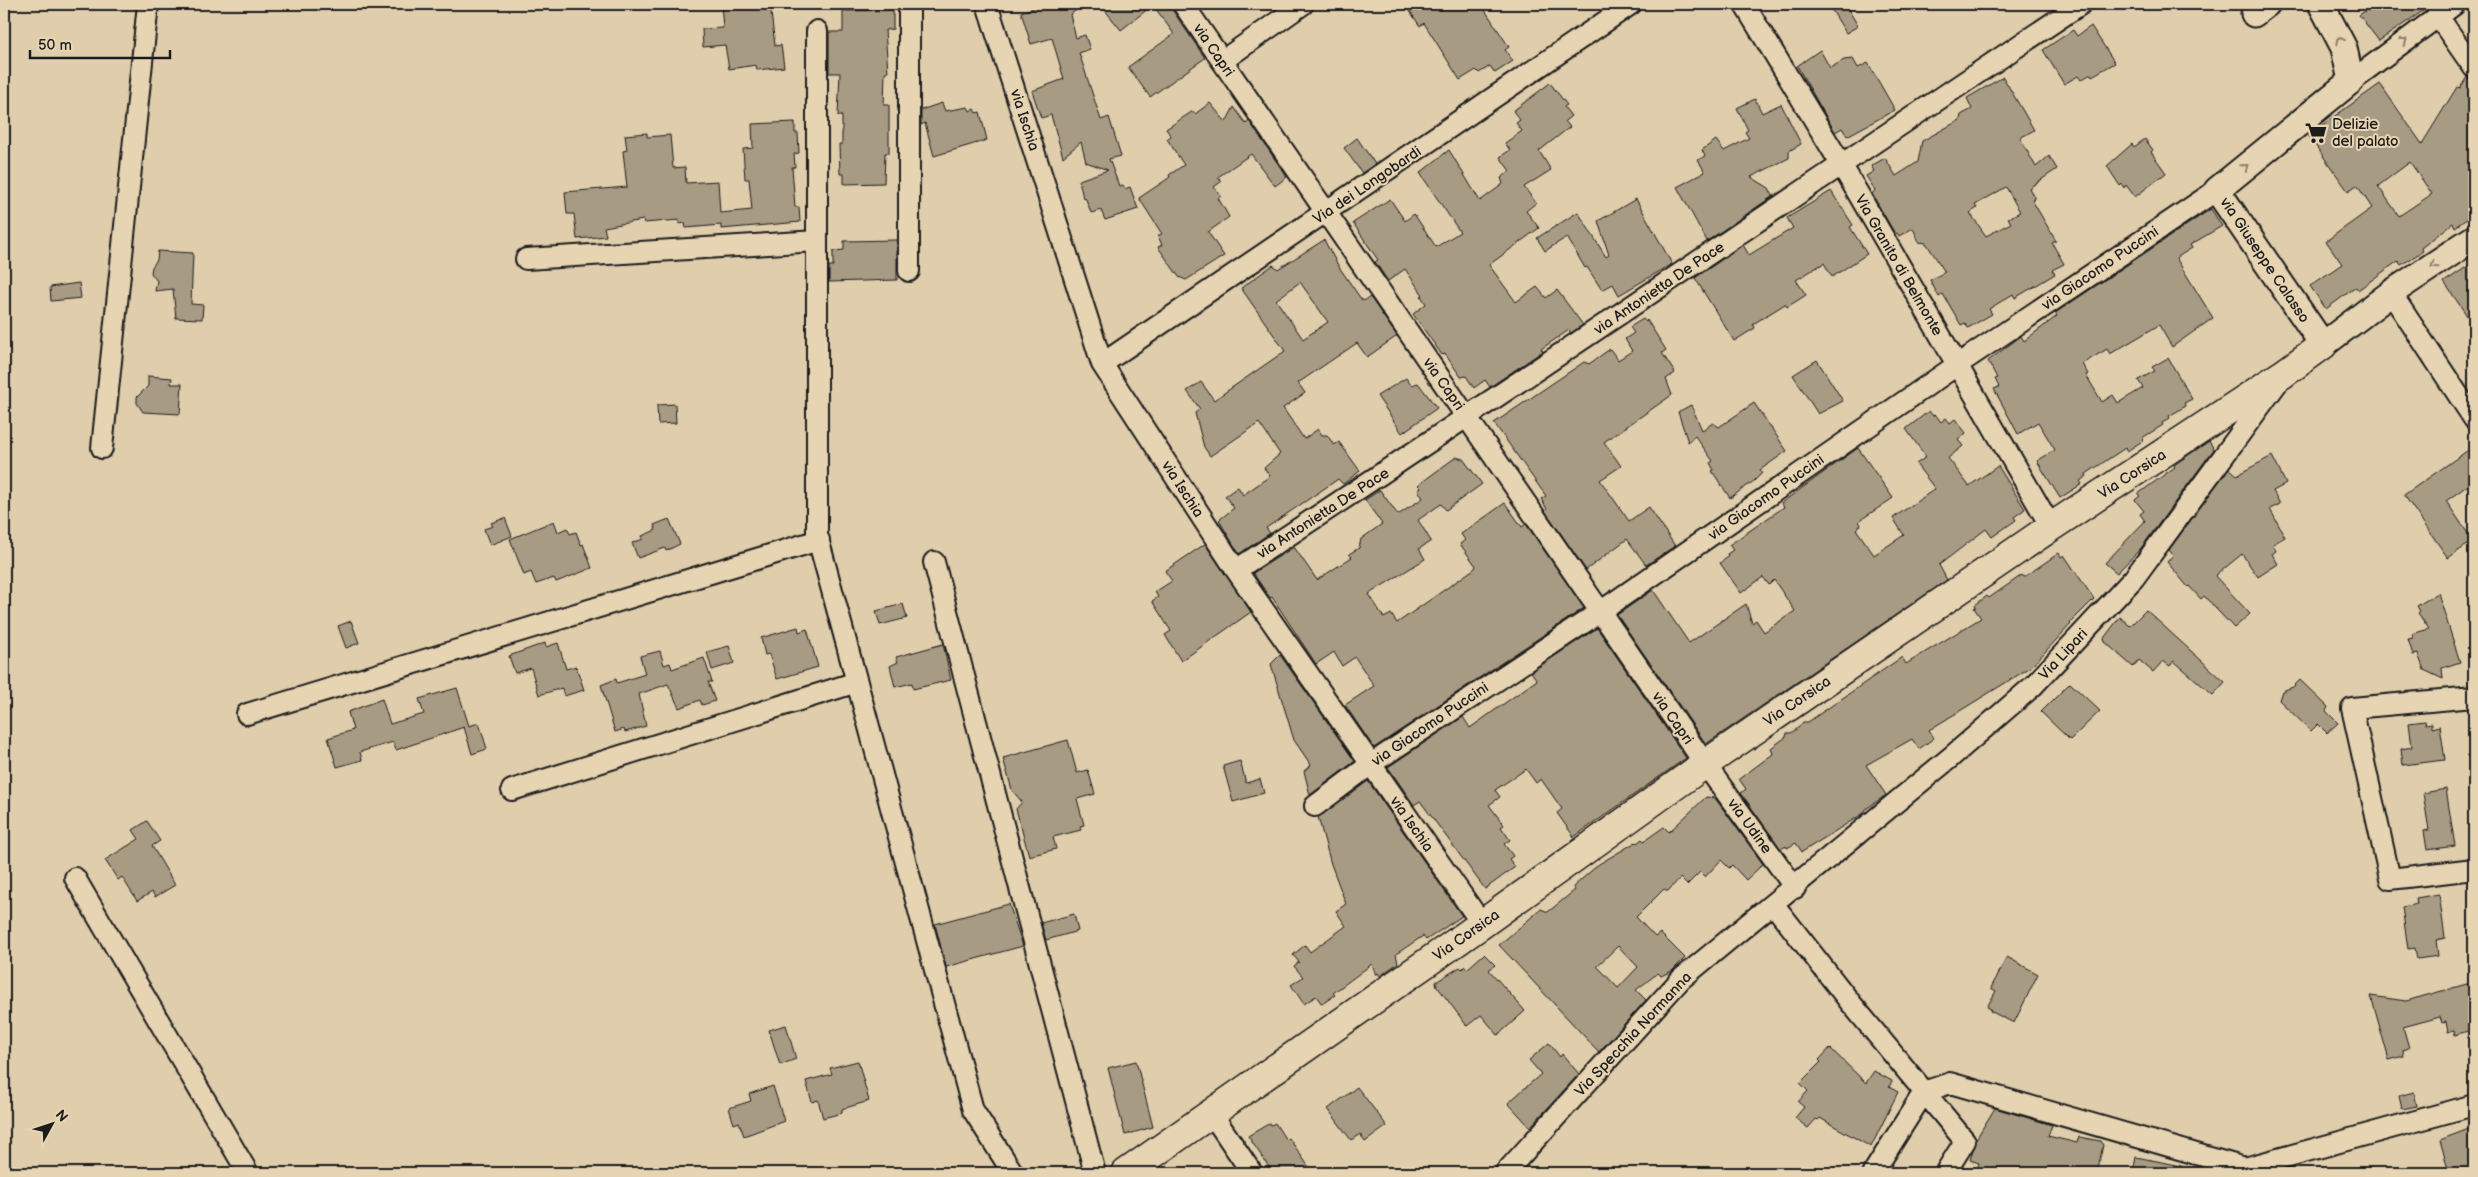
<svg xmlns="http://www.w3.org/2000/svg" width="2478" height="1177" font-family="'Balsamiq Sans',sans-serif">
  <style>
    .building { fill: #a89b84; stroke: #1c1c1c; fill-rule: evenodd }
    .lines { fill: none; stroke-linecap: round; stroke-linejoin: round }
    .minor-casing { stroke: #1c1c1c; stroke-width: 24 }
    .tertiary-casing { stroke: #1c1c1c; stroke-width: 29 }
    .secondary-casing { stroke: #1c1c1c; stroke-width: 31 }
    .minor { stroke: #e7d4b2; stroke-width: 20 }
    .tertiary { stroke: #e7d4b2; stroke-width: 25 }
    .secondary { stroke: #e7d4b2; stroke-width: 28 }
    .oneway { stroke: #8c816e }
    .labels { text-anchor: middle; stroke-width: 4; stroke-linejoin: round; paint-order: stroke }
    .street-label { font-size: 15px; fill: #1c1c1c; stroke: #e7d4b2 }
    .poi-label { font-size: 15px; fill: #1c1c1c; stroke: #e7d4b2; text-anchor: start }
  </style>
  <rect width="100%" height="100%" fill="#dfcdac"/>
  <filter id="ink" filterUnits="userSpaceOnUse"><feTurbulence type="fractalNoise" baseFrequency=".02" numOctaves="2"/><feDisplacementMap in="SourceGraphic" scale="10" xChannelSelector="R" yChannelSelector="G"/><feConvolveMatrix kernelMatrix="1 2 1 2 8 2 1 2 1" color-interpolation-filters="sRGB"/></filter>
  <g filter="url(#ink)">
    <!-- building -->
    <path class="building" d="M721 4H770L775 46 781 45 784 67 757 70 756 65 729 69 725 45 703 47 702 29 723 28Z
      M1045 4H1084L1070 15 1076 38 1085 35 1090 49 1079 53 1099 114 1101 120 1109 117 1121 156 1109 159 1119 186 1123 185 1125 189 1130 187 1138 209 1105 220 1101 210 1091 213 1086 199 1083 198 1079 180 1108 170 1086 162 1081 142 1063 157 1051 115 1041 118 1032 91 1064 79 1052 38 1031 44 1021 12Z
      M1100 4H1171L1173 11 1205 58 1150 97 1128 67 1174 34 1153 5 1121 30Z
      M1405 4H1481L1509 47 1505 50 1513 61 1495 73 1490 66 1479 73 1476 70 1460 80 1424 23 1420 26Z
      M1828 4H1845L1858 26 1846 33Z
      M2376 4H2433L2379 41 2359 15Z
      M893 10V29L885 30 888 72H885L884 105H889V153H885L884 183 844 184V174H840L839 144H842V116H838L840 73H829V32H843V11Z
      M2091 26 2115 63 2092 76 2091 74 2081 80 2078 76 2064 84 2043 50 2073 30 2077 36Z
      M1820 50 1830 68 1844 60 1853 59 1858 68 1868 63 1895 110 1847 136 1842 128 1835 132 1797 66Z
      M2003 77 2034 130 2020 138 2036 167 2049 156 2057 169 2029 188 2035 199 2032 200 2056 241 2052 243 2064 264 2052 270 2055 274 2015 298 2013 294 1989 309 1992 314 1968 328 1965 323 1961 325 1943 294 1939 297 1930 280 1945 272 1932 252 1926 243 1919 242 1913 228 1899 236 1897 233 1895 234 1872 194 1875 190 1866 176 1874 171 1871 166 1885 158 1896 176 1918 162 1922 141 1960 120 1961 115 1972 109 1967 98ZM2006 187 2020 212 2008 218 2011 223 1986 236 1970 213 1977 208 1975 205Z
      M2467 77 2474 80V214L2455 227 2453 223 2421 248 2423 251 2401 265 2398 261 2358 290 2356 287 2326 309 2310 286 2342 264 2326 241 2372 208 2357 185 2348 191 2308 135 2380 84 2422 144 2457 87 2460 88ZM2410 162 2432 194 2399 216 2378 186Z
      M1550 83 1567 105 1564 107 1571 116 1565 121 1570 127 1539 151 1551 170 1524 187 1536 203 1526 211 1539 228 1489 265 1516 302 1537 287 1546 298 1557 290 1583 325 1571 333 1569 330 1541 349 1543 351 1490 387 1485 380 1474 388 1466 376 1461 377 1445 354 1442 355 1413 314 1426 304 1421 296 1423 295 1405 269 1388 281 1375 262 1378 260 1353 223 1390 199 1405 221 1414 214 1436 247 1460 232 1420 173 1449 150 1480 201 1503 184 1501 178 1510 171 1500 157 1510 150 1505 143 1522 131 1516 123 1520 120 1513 111Z
      M1755 99 1762 113 1781 104 1801 144 1789 151V158L1751 177 1769 188 1773 196 1707 241 1677 187 1705 172 1698 160 1705 156 1702 150 1716 140 1724 151 1749 138 1745 132 1748 130 1737 108Z
      M942 103 945 111 968 107 970 111 974 109 976 113 980 112 987 140 934 156 925 123 921 125V110Z
      M1210 103 1226 122 1234 107 1246 124 1249 121 1287 177 1275 186 1251 154 1218 177 1222 181 1214 187 1221 196 1218 198 1229 217 1208 232 1224 256 1186 280 1179 277 1158 247 1162 245 1158 236 1162 234 1139 198 1163 182 1170 177 1169 175 1184 165 1167 139 1171 136 1166 129 1193 111 1195 114Z
      M795 122V133H798L799 153 794 154 795 167H792L795 207H799L800 222 721 229V225L686 228 685 223 679 224V220L644 223 643 220 604 227 606 236 577 239 574 214H567L565 192 627 187 623 151 627 150 625 135 647 133V137L670 135 673 168 685 167 686 183 718 181 720 213 752 210 749 179H745L743 149 753 148 752 124Z
      M1357 138 1375 164 1362 173 1344 148Z
      M2145 139 2153 150 2151 152 2166 173 2135 197 2126 185 2124 188 2122 184 2120 186 2107 166 2132 144 2134 147Z
      M1831 191 1853 225 1850 227 1867 254 1832 277 1824 263 1796 280 1806 295 1787 307 1785 304 1753 324 1755 328 1734 341 1695 278 1743 245 1749 255 1793 228 1787 218Z
      M1636 199 1672 264 1619 295 1613 284 1602 290 1587 267 1585 268 1567 237 1545 251 1537 238 1578 212 1606 257 1609 255 1598 221Z
      M2211 209 2222 226 2190 245 2192 248 2176 258 2213 318 2172 347 2159 325 2110 354 2107 349 2082 364 2088 374 2086 375 2102 402 2113 395 2118 403 2143 388 2138 380 2155 371 2152 367 2168 358 2192 399 2184 403 2186 406 2169 416 2170 418 2162 423 2163 425 2142 438 2144 440 2127 451 2125 448 2086 474 2087 476 2080 481 2082 484 2060 498 2037 461 2055 450 2038 422 2018 434 1994 389 1999 387 1995 379 1997 378 1988 361 2021 336 2024 341 2057 316 2055 313Z
      M897 240V280L829 282V266H833V251L844 250V241Z
      M1324 240 1339 267 1361 299 1364 301 1370 297 1397 336 1367 357 1357 343 1298 383 1305 393 1283 408 1304 439 1318 429 1322 435H1327L1334 445 1339 442 1360 471 1343 484 1338 479 1328 486 1266 528 1270 533 1239 554 1219 520 1234 508 1225 496 1238 487 1243 495 1270 476 1264 468 1280 454 1259 423 1210 456 1204 447 1195 413 1200 409 1187 391 1201 382 1214 400 1285 351 1241 288 1273 265 1278 269ZM1300 282 1328 322 1303 339 1276 300Z
      M158 251 193 253 191 304 203 305 202 319 176 318 173 289 155 291 157 281 151 273 152 267 157 260Z
      M2474 262V326L2444 282Z
      M79 283 81 298 51 301 50 287Z
      M1643 319 1646 322 1647 320 1666 350 1662 353 1675 373 1666 379 1672 395 1604 442 1621 466 1600 480 1629 521 1649 507 1675 546 1646 565 1627 539 1586 570 1545 511 1547 509 1541 499 1546 496 1494 423 1584 362 1589 364 1610 349 1618 360 1632 351 1625 339 1634 333 1630 327Z
      M1817 360 1843 401 1818 414 1793 375Z
      M148 376 172 378 171 384H182L180 414 143 412 137 403V397L148 386Z
      M1406 378 1411 385 1418 383 1437 408 1402 433 1377 396Z
      M1754 403 1787 451 1760 470 1762 473 1754 481 1730 498 1712 471 1714 470 1710 463 1713 461 1695 436 1688 442 1678 412 1691 405 1702 430 1713 423 1719 427Z
      M675 404 676 423 658 424 657 405Z
      M1929 411 1933 416 1935 414 1941 422 1946 418 1950 423 1955 419 1966 433 1958 440 1963 446 1948 458 1969 486 1998 466 2025 509 2014 517 2016 520 1992 537 1986 529 1939 565 1947 580 1706 744 1617 615 1653 590 1689 643 1746 604 1752 623 1756 620 1764 632 1795 611 1774 580 1769 585 1763 577 1741 593 1720 563 1728 557 1727 554 1733 550 1729 545 1784 507 1781 503 1858 448 1893 498 1859 521 1861 525 1856 529 1874 555 1904 535 1893 518 1935 489 1916 464 1926 457 1906 429Z
      M2209 441 2214 449 2141 548 2117 573 2105 563 2145 521 2140 514 2144 511 2135 500 2140 496 2138 494 2175 467 2174 465Z
      M2474 446V481L2446 501 2473 541 2448 558 2404 495Z
      M2272 456 2286 484 2273 491 2280 504 2270 509 2285 537 2273 544 2276 551 2272 554 2278 564 2258 577 2242 554 2215 576 2250 614 2234 628 2204 596 2201 599 2189 586 2188 587 2167 562 2173 555 2169 550 2229 468 2237 475Z
      M1456 457 1463 459 1482 484 1446 510 1441 504 1418 520 1431 541 1419 549 1425 559 1369 594 1384 618 1391 614 1397 623 1474 569 1476 566 1460 544 1465 540 1461 534 1505 503 1522 527 1526 524 1584 608 1374 748 1345 705 1374 686 1355 657 1342 666 1334 652 1316 664 1272 597 1270 598 1253 573 1294 547 1317 580 1352 557 1349 554 1359 548 1361 539 1382 524 1365 500 1380 490 1398 515 1423 498 1418 490 1421 488 1418 485Z
      M505 518 512 536 490 545 484 529 493 526 491 523Z
      M669 519 680 544 666 551 665 548 638 558 632 543 643 539 642 536 656 530 654 525Z
      M554 521 558 532 567 528 570 534 576 532 581 545 583 544 592 568 556 582 554 578 536 584 531 572 524 575 510 539Z
      M1205 544 1251 612 1181 661 1165 635 1171 631 1152 601 1158 597 1155 592 1172 581 1165 571Z
      M2059 553 2061 557 2064 555 2094 599 2070 623 2071 624 2031 667 1929 730 1934 738 1919 749 1912 739 1866 765 1886 795 1866 809 1864 813 1802 852 1796 843 1787 848 1786 846 1781 849 1741 793 1746 789 1739 779 1773 754 1771 748 1786 737 1787 733H1791L1798 728 1803 722H1808L1902 657 1906 664 1981 618 1974 608 1976 607 1975 605 1987 596 1989 598 2022 575 2024 577Z
      M2438 593 2460 662 2442 668 2443 679 2424 670 2418 654 2413 655 2408 639 2413 638 2412 634 2429 629 2418 613 2420 611 2417 606Z
      M903 604 907 618 880 625 876 611Z
      M2146 610 2225 682 2213 695 2174 661 2170 666 2163 661 2153 672 2139 660 2133 667 2105 642 2104 638 2120 617 2130 626Z
      M351 621 359 643 346 648 338 626Z
      M798 627 799 632 807 629 818 667 777 679 769 654 765 655 761 638Z
      M1597 628 1686 758 1574 837 1557 813 1562 809 1541 779 1536 783 1526 769 1495 790 1500 797 1489 805 1504 825 1501 827 1510 840 1504 844 1513 856 1509 859 1515 867 1485 889 1420 801 1414 805 1388 767 1463 717 1470 728 1537 680 1531 672Z
      M545 643 546 647 558 643 566 669 576 666 584 690 564 696 562 688 539 695 531 668 515 673 509 656Z
      M943 644 951 680 913 689 912 683 895 687 890 666 898 662 896 657Z
      M729 646 734 663 712 670 707 652Z
      M660 651 664 665 670 663 672 669 704 658 712 682H708L715 701 702 705 700 700 679 708 668 684 639 694 646 726 625 732 624 729 615 732 601 685 616 679 617 683 645 674 640 656Z
      M1280 655 1355 761 1310 795 1304 771 1311 765 1294 740 1271 664Z
      M2300 680 2328 707 2326 711 2338 723 2327 733 2318 724 2311 731 2279 700 2282 691 2293 687Z
      M2070 683 2100 711 2070 740 2041 712Z
      M457 688 469 726 479 723 487 749 472 754 464 727 396 750 393 742 360 752 362 760 337 767 328 738 353 730 348 712 382 699 390 724 424 714 419 699Z
      M2425 721 2426 724 2432 723V728L2440 726 2445 760 2403 765 2401 749 2412 747 2409 723Z
      M1068 740 1077 773 1088 770 1095 794 1077 799 1084 825 1080 826 1081 830 1053 837 1056 849 1029 856 1016 809 1022 802 1012 790 1003 758Z
      M1240 761 1246 783 1260 779 1264 793 1233 802 1223 766Z
      M1368 781 1462 916 1426 940 1423 936 1396 954 1398 963 1380 976 1378 973 1376 975 1372 964 1333 993 1335 995 1322 1004 1316 996 1304 1004 1291 985 1303 977 1294 966 1299 962 1293 955 1305 945 1310 952 1346 926 1336 911 1346 904 1331 864 1318 817Z
      M2446 789 2455 846 2427 850 2424 831 2429 830 2423 793Z
      M1706 797 1715 798 1763 864 1746 880 1732 865 1729 868 1721 860 1705 877 1700 872 1687 885 1680 878 1668 891 1664 889 1636 917 1655 937 1660 933 1685 958 1672 971 1661 976 1658 973 1636 990 1646 1000 1599 1052 1499 945 1541 909 1548 912 1575 890 1573 887 1599 864 1636 842 1637 843 1642 839 1644 841 1664 827 1669 832ZM1618 946 1638 967 1618 988 1597 966Z
      M147 821 160 841 152 846 175 885 155 897 152 892 137 901 122 877 118 880 105 860 139 839 133 830Z
      M2439 894 2445 938 2436 940 2438 956 2417 959 2415 948 2408 949 2402 907 2417 904 2416 898Z
      M1009 904 1023 946 946 967 935 924Z
      M1074 914 1078 931 1046 940 1041 923Z
      M1484 954 1495 965 1489 970 1525 1011 1498 1035 1481 1015 1467 1026 1437 986 1436 982 1460 967 1462 969 1465 966 1467 969Z
      M2007 957 2038 974 2014 1023 1990 1011 1991 1009 1987 1007 1996 991 1991 988Z
      M2474 982V1029L2455 1035 2454 1030 2448 1032 2446 1022 2442 1023 2440 1017 2403 1027 2409 1048 2403 1050 2404 1056 2389 1060 2371 996 2406 1001Z
      M786 1025 796 1059 780 1065 769 1030Z
      M1549 1043 1560 1057 1562 1054 1579 1074 1530 1127 1508 1103 1541 1074 1529 1060Z
      M1830 1048 1866 1083 1874 1071 1892 1081 1889 1087 1898 1092 1871 1147 1820 1118 1818 1120 1816 1119 1808 1128 1795 1118 1804 1107 1798 1102 1808 1091 1800 1083 1821 1062 1819 1060Z
      M858 1061 869 1101 842 1109V1113L823 1118 818 1100 812 1102 806 1081 832 1074 830 1068Z
      M1136 1061 1153 1127 1125 1135 1108 1068Z
      M773 1086 784 1121 744 1136 739 1122 734 1124 729 1108 751 1101 749 1094Z
      M1357 1087 1387 1126 1365 1142 1360 1134 1351 1140 1328 1109Z
      M2414 1092 2417 1106 2402 1109 2399 1096Z
      M1995 1108 2052 1125 2048 1136 2077 1143 2079 1137 2100 1141 2103 1145 2097 1173H1976L1979 1163 1970 1160 1976 1139Z
      M1270 1123 1271 1125 1275 1123 1286 1140 1289 1138 1313 1173H1273L1248 1136Z
      M2474 1127V1173H2449L2440 1140Z
      M2136 1157 2182 1166 2181 1173H2133Z"/>
    <g class="lines">
      <!-- minor casing -->
      <g class="minor-casing">
        <path id="minor" d="M909 4V271
          M987 4 1102 364 1236 570 1482 924
          M1183 4 1705 764 1795 888
          M1744 4 1841 164 2051 527
          M2437 15 2474 68
          M817 31V535L973 1110 1013 1173
          M1222 61 1303 4
          M2351 81 2455 4
          M526 259 817 241
          M2391 293 2474 419
          M1102 364 1631 4
          M102 448 148 4
          M934 562 1095 1173
          M1236 570C1519 384 1799 192 2081 4
          M2474 697 2352 708 2390 879 2474 869
          M247 714 819 540
          M512 790 857 682
          M1315 806 1371 764 1600 612 1957 365 2217 190
          M75 878 248 1173
          M1774 905 1850 1002 1965 1141 1945 1173
          M1212 1114 1252 1173
          M1505 1173 1681 979 1951 757 2033 686 2134 578 2278 382
          M1873 1173 1924 1092 1950 1083 2245 1168 2474 1105"/>
      </g>
      <!-- tertiary casing -->
      <g class="tertiary-casing">
        <path id="tertiary" d="M2321 4 2344 48 2351 81 2217 190 2323 345 2391 293 2474 238
          M2254 14 2267 4"/>
      </g>
      <!-- secondary casing -->
      <g class="secondary-casing">
        <path id="secondary" d="M1126 1173 1482 924 1705 764 2051 527 2283 374 2323 345"/>
      </g>
      <!-- minor -->
      <use href="#minor" class="minor"/>
      <!-- tertiary -->
      <use href="#tertiary" class="tertiary"/>
      <!-- secondary -->
      <use href="#secondary" class="secondary"/>
    </g>
    <!-- one-way arrows -->
    <defs><path id="oneway-chevron" d="M-2-3.5L2.5 0L-2 3.5" fill="none" stroke-width="1.6" stroke-linecap="round" stroke-linejoin="round" transform="scale(1.25)"/></defs>
    <g class="oneway">
      <use href="#oneway-chevron" transform="translate(2340 40) rotate(-118)"/>
      <use href="#oneway-chevron" transform="translate(2404 41) rotate(-37)"/>
      <use href="#oneway-chevron" transform="translate(2245 167) rotate(-39)"/>
      <use href="#oneway-chevron" transform="translate(2434 265) rotate(146)"/>
    </g>
  </g>
  <!-- icons -->
  <defs>
    <g id="supermarket-bare" transform="scale(1.725)"><path d="M-6-5.5h2.5l.6 2H6L4.5 2H-2.5L-4.4-4H-6ZM-1.5 3.2a1.3 1.3 0 1 0 .1 0ZM3 3.2a1.3 1.3 0 1 0 .1 0Z" fill="#1c1c1c" stroke="#e7d4b2" stroke-width="2.5" paint-order="stroke"/></g>
  </defs>
  <g fill-rule="evenodd">
    <use href="#supermarket-bare" x="2316" y="133"/>
  </g>
  <g class="labels">
    <!-- street labels -->
    <g class="street-label">
      <text transform="translate(1214 50) rotate(56)" y="5">via Capri</text>
      <text transform="translate(1025 120) rotate(72)" y="5">via Ischia</text>
      <text transform="translate(1367 185) rotate(-34)" y="5">Via dei Longobardi</text>
      <text transform="translate(2265 260) rotate(56)" y="5">via Giuseppe Calasso</text>
      <text transform="translate(1899 265) rotate(60)" y="5">Via Granito di Belmonte</text>
      <text transform="translate(2100 268) rotate(-34)" y="5">via Giacomo Puccini</text>
      <text transform="translate(1659 288) rotate(-34)" y="5">via Antonietta De Pace</text>
      <text transform="translate(1444 384) rotate(55)" y="5">via Capri</text>
      <text transform="translate(2132 474) rotate(-33)" y="5">Via Corsica</text>
      <text transform="translate(1183 489) rotate(57)" y="5">via Ischia</text>
      <text transform="translate(1766 497) rotate(-35)" y="5">via Giacomo Puccini</text>
      <text transform="translate(1323 513) rotate(-33)" y="5">via Antonietta De Pace</text>
      <text transform="translate(2063 654) rotate(-47)" y="5">Via Lipari</text>
      <text transform="translate(1797 701) rotate(-34)" y="5">Via Corsica</text>
      <text transform="translate(1673 718) rotate(55)" y="5">via Capri</text>
      <text transform="translate(1430 724) rotate(-34)" y="5">via Giacomo Puccini</text>
      <text transform="translate(1412 824) rotate(55)" y="5">via Ischia</text>
      <text transform="translate(1750 826) rotate(54)" y="5">via Udine</text>
      <text transform="translate(1466 935) rotate(-35)" y="5">Via Corsica</text>
      <text transform="translate(1633 1034) rotate(-47)" y="5">Via Specchia Normanna</text>
    </g>
    <!-- poi labels -->
    <g class="poi-label">
      <text x="2332" y="129">Delizie<tspan x="2332" dy="17">del palato</tspan></text>
    </g>
  </g>
  <!-- margin -->
  <rect width="2478" height="1177" fill="none" stroke="#e7d4b2" stroke-width="20"/>
  <rect x="10" y="10" width="2458" height="1157" fill="none" stroke="#1c1c1c" stroke-width="2" filter="url(#ink)"/>
  <!-- north arrow -->
  <g transform="translate(52 1124) rotate(50)" stroke="#e7d4b2" stroke-width="4" paint-order="stroke">
  <path d="M0-4L9 19L0 12L-9 19Z" fill="#1c1c1c"/>
  <text y="-8" font-size="14" font-weight="bold" text-anchor="middle" fill="#1c1c1c">N</text>
  </g>
  <!-- scale -->
  <path d="M30 50v8h140v-8" fill="none" stroke="#1c1c1c" stroke-width="2.5"/>
  <text x="38" y="50" font-size="15" fill="#1c1c1c" stroke="#e7d4b2" stroke-width="4" paint-order="stroke">50 m</text>
</svg>
